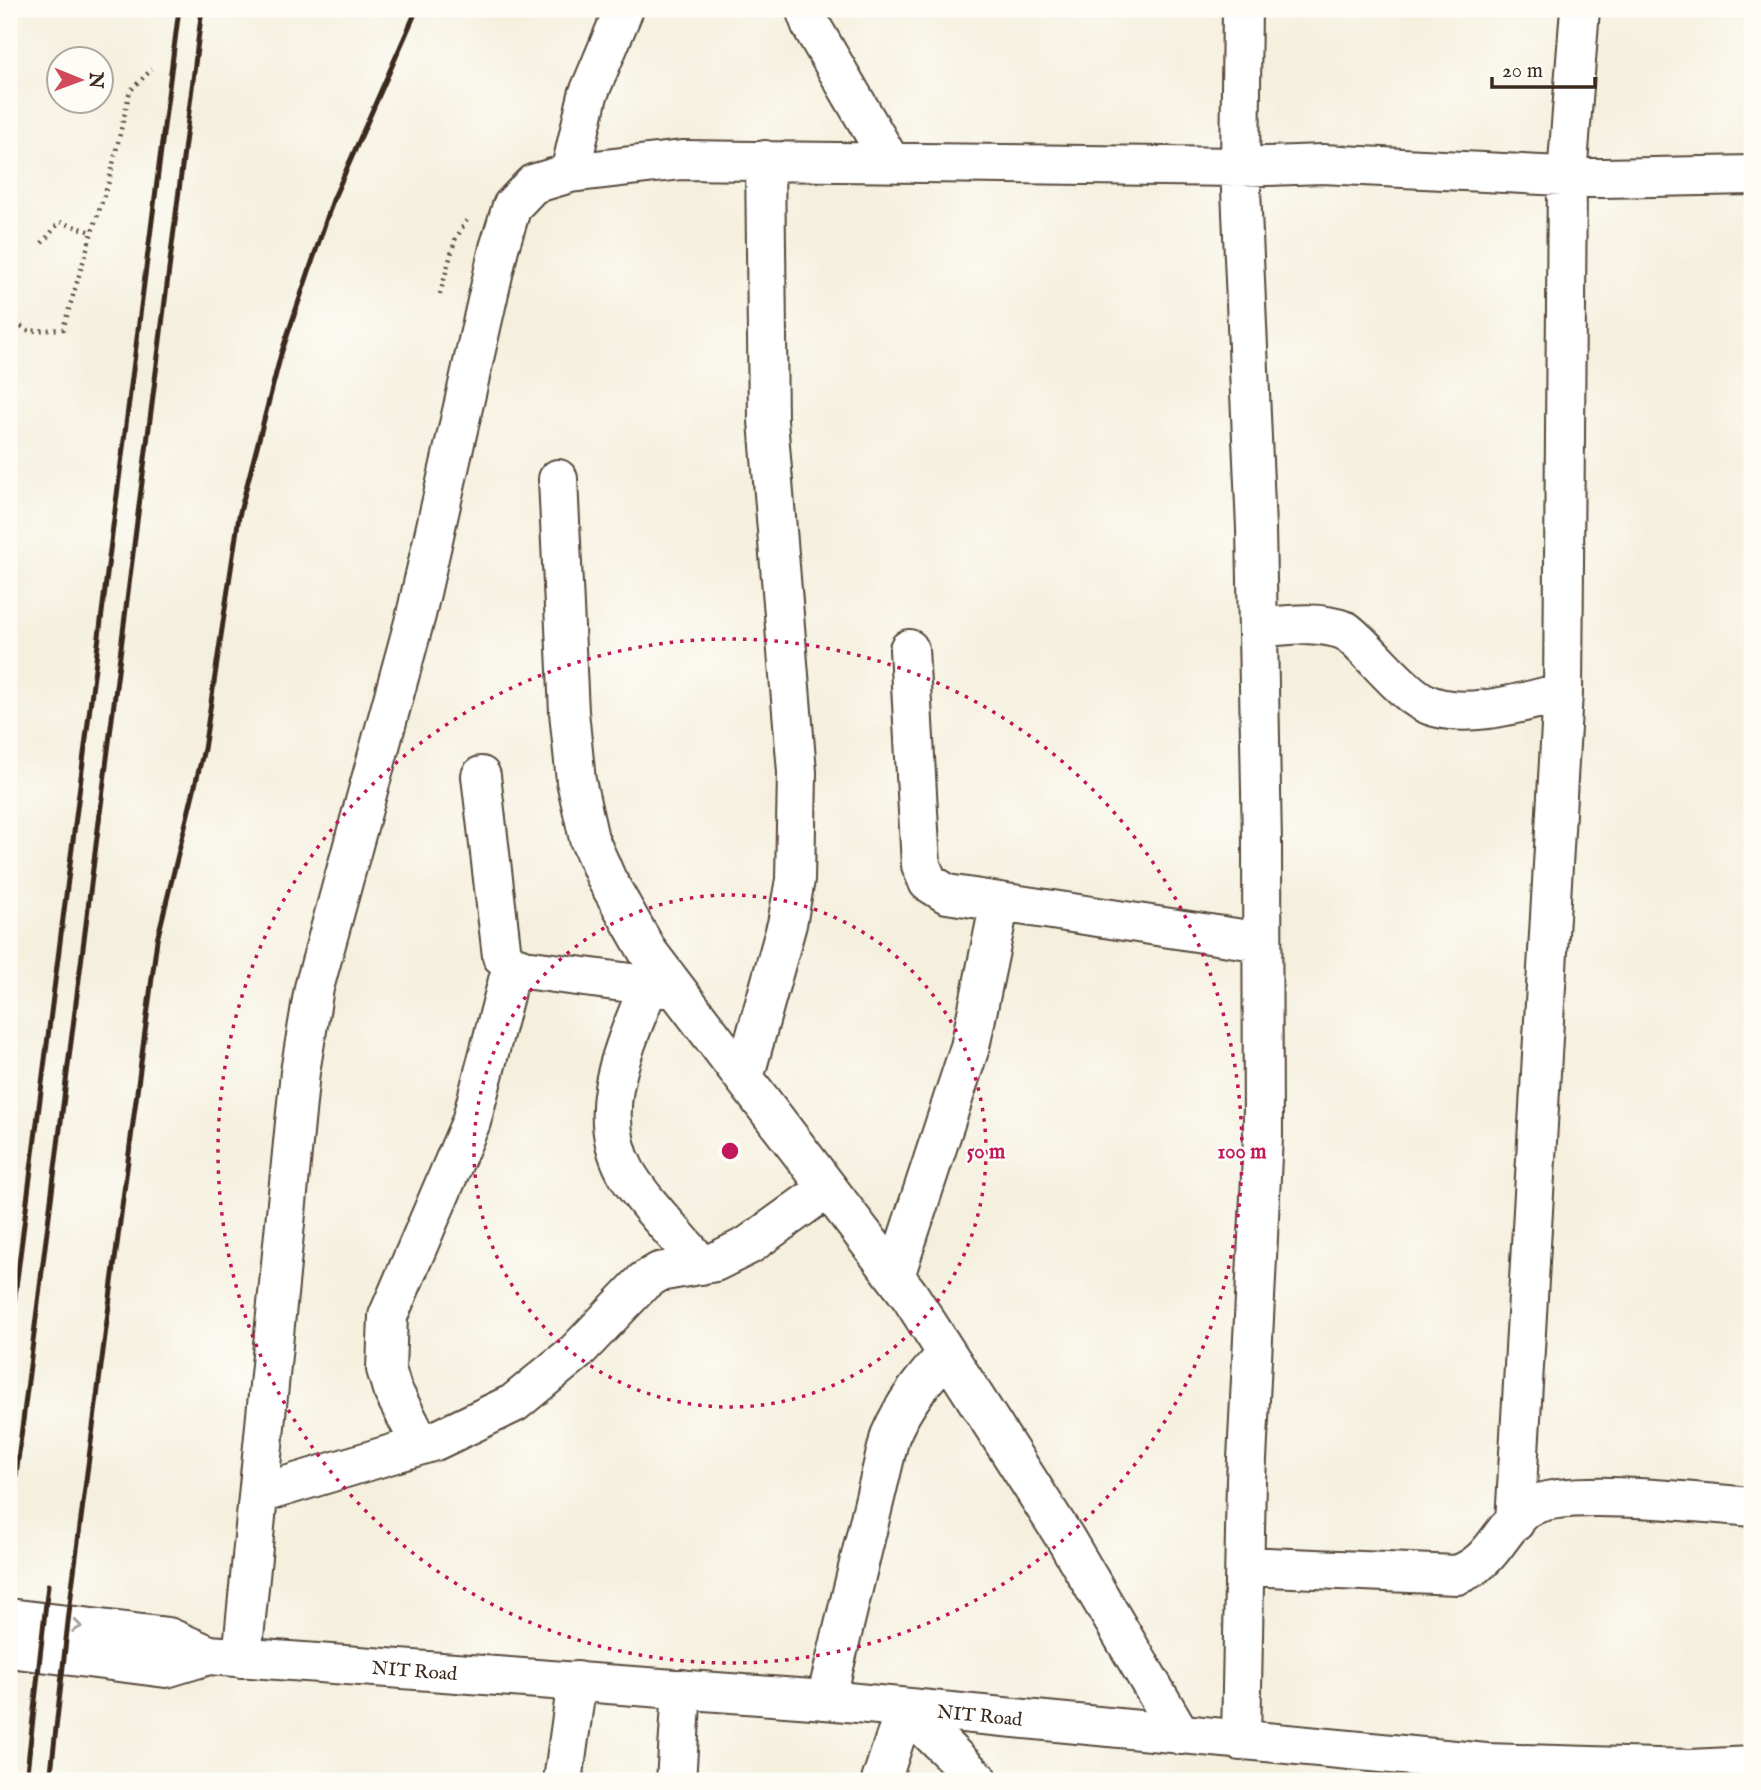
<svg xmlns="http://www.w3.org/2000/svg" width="1761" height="1790" font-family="'IM FELL English',serif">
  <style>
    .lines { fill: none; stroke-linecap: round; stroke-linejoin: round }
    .minor-casing { stroke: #57483b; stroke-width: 42 }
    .major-casing { stroke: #57483b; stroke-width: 42 }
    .path { stroke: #57483b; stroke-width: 4.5; stroke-dasharray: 2 5; stroke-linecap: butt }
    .minor { stroke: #fff; stroke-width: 38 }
    .major { stroke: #fff; stroke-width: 38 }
    .rail { stroke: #3b2a1e; stroke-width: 5 }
    .oneway { stroke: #a79f9a }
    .ring { fill: none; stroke: #c2185b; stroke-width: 3.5; stroke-dasharray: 3.5 7 }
    .labels { text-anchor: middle; stroke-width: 5; stroke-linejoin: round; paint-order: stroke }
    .street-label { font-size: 19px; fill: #3b2a1e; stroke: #fdfcf7 }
    .centre { fill: #c2185b; stroke: #fdfcf7; stroke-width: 3.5 }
    .ring-label { font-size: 21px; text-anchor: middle; font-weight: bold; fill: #c2185b; stroke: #fdfcf7; stroke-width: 5; stroke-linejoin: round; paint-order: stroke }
  </style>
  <rect width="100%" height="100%" fill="#fdfcf7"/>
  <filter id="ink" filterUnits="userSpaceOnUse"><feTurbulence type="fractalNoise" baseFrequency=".0143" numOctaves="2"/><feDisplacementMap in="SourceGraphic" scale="14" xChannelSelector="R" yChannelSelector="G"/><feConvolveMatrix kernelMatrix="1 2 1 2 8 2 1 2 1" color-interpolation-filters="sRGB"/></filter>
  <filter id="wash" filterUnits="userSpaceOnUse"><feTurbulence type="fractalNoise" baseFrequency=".00686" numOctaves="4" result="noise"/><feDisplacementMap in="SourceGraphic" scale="28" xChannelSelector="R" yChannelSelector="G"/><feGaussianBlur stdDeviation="1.57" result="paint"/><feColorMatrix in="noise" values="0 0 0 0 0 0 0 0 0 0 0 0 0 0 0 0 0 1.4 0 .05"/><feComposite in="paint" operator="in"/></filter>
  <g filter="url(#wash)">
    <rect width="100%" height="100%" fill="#f5f0de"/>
  </g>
  <g filter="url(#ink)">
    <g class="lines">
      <!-- minor casing -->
      <g class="minor-casing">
        <path id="minor" d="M805 9 811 25 890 161
          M570 173 588 95 624 9
          M558 479 569 712 576 781 589 839 607 880 648 952 910 1296 1065 1538 1181 1735
          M1258 628C1288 625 1317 620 1346 631 1371 651 1395 685 1421 701 1458 723 1525 702 1563 692
          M909 649 921 865 928 882 947 894 1262 942
          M481 776 502 956 512 965 524 969 676 989
          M649 985C626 1044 592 1110 626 1172 643 1202 679 1237 701 1265
          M744 1078 787 924 795 880 797 772 768 421 765 160
          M895 1276 970 1047 1000 902
          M421 1445 392 1389 386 1369 388 1316 471 1122 512 965
          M259 1494 435 1441 514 1403 576 1352 644 1281 659 1272 715 1262 749 1245 828 1188
          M1515 1522 1563 692 1567 176 1580 9
          M1245 1566 1457 1575C1494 1561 1498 1532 1525 1510 1556 1484 1708 1504 1752 1507
          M242 1658 300 1072 314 988 416 615 499 248 512 206 533 184 570 173 682 160 1240 167 1322 164 1603 178 1752 175
          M826 1700 890 1436C904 1403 923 1380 947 1354
          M1241 1741 1246 1480 1263 1136 1262 843 1256 528 1240 167 1242 9
          M563 1781 577 1681
          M676 1781 682 1689
          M881 1781 905 1708 979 1781"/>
      </g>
      <!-- major casing -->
      <g class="major-casing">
        <g id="major">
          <path id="s1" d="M9 1618 168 1637 209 1655 826 1700 1486 1763 1690 1769 1752 1766"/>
          <path d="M9 1648 166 1668 209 1655"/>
        </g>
      </g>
      <!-- path -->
      <path class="path" d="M42 243 60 222 92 232 109 181 130 91 152 69
        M440 294 455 240 468 218
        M9 319 29 331 63 329 92 232"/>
      <!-- minor -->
      <use href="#minor" class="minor"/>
      <!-- major -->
      <use href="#major" class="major"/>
      <!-- rail -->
      <path class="rail" d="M9 1342 179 9
        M9 1531 202 9
        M26 1781 48 1585
        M50 1781 72 1587 157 940 204 749 239 516 281 354 333 200 417 9"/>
    </g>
    <!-- one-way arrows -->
    <defs><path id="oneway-chevron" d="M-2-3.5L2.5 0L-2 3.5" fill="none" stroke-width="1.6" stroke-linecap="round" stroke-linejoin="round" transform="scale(1.75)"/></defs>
    <use class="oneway" href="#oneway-chevron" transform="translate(77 1626) rotate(7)"/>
  </g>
  <!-- distance rings -->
  <g class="ring">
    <circle cx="730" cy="1151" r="256"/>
    <circle cx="730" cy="1151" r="512"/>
  </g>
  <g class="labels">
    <!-- street labels -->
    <g class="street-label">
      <text dy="7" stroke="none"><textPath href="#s1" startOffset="411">NIT Road</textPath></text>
      <text dy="7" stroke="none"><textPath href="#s1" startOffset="978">NIT Road</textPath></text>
    </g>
  </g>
  <circle cx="730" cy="1151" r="10" class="centre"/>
  <g class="ring-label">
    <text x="986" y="1158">50 m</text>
    <text x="1242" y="1158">100 m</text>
  </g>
  <!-- margin -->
  <rect width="1761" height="1790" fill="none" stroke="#fdfcf7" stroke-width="35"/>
  <!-- north arrow -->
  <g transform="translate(80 80) rotate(91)"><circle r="33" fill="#fdfcf7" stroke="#afa8a0" stroke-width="2"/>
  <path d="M0-5L12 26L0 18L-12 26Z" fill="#d1495b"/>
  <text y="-10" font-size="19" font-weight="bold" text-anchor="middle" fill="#3b2a1e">N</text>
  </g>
  <!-- scale -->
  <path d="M1492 77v10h103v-10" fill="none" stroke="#3b2a1e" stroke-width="3.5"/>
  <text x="1502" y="77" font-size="21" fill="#3b2a1e" stroke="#fdfcf7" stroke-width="5" paint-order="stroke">20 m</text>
</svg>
